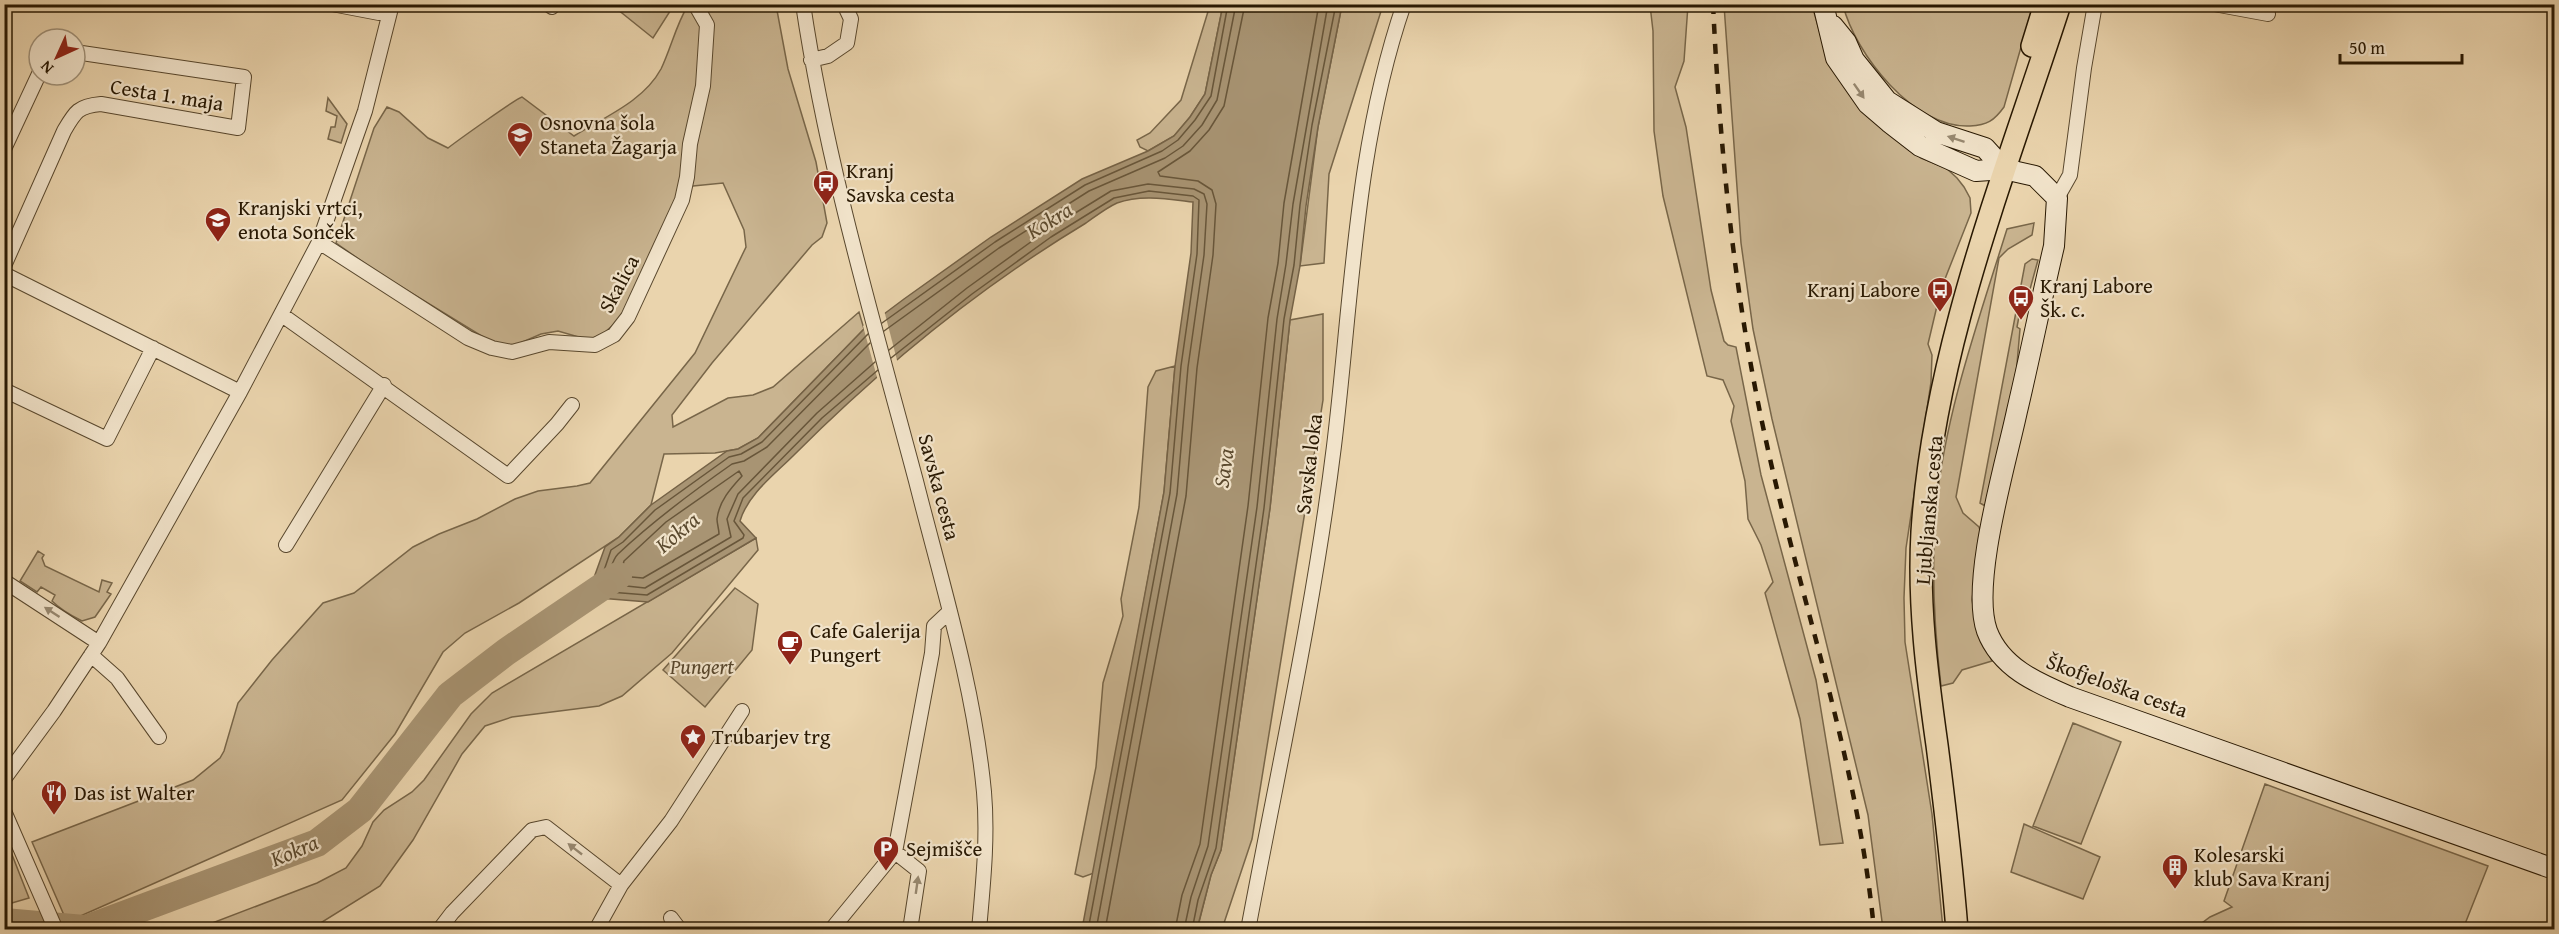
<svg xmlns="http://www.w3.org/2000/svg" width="2559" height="934" font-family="'Gentium Book Plus',serif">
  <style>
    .green { fill: #c9b490; stroke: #786649; stroke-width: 1.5 }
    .water { fill: #a89473; stroke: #756246; stroke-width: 1.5 }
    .pier { fill: #ead4ad }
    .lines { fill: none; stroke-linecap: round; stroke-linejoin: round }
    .shore { stroke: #68563a; stroke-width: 1.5 }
    .river { stroke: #a89473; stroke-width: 28 }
    .street-casing { stroke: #58472d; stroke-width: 16 }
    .secondary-casing { stroke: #281802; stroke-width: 22 }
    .primary-casing { stroke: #281802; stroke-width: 24 }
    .street { stroke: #f1e3ca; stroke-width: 14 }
    .secondary { stroke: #f1e3ca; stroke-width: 20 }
    .primary { stroke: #ead4ad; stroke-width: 21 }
    .rail { stroke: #281802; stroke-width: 4.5; stroke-dasharray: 10 10; stroke-linecap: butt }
    .oneway { fill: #978870 }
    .labels { text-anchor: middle; stroke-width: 4.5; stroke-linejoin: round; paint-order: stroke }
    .street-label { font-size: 21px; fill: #281802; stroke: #f1e3ca }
    .poi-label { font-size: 21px; fill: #281802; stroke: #f1e3ca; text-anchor: start }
    .park-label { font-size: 21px; font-style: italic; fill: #58472d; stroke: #f1e3ca }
    .water-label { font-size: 22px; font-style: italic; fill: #5b4a2f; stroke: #f1e3ca }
  </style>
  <rect width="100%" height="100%" fill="#ead4ad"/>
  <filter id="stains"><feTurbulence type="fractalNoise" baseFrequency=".00333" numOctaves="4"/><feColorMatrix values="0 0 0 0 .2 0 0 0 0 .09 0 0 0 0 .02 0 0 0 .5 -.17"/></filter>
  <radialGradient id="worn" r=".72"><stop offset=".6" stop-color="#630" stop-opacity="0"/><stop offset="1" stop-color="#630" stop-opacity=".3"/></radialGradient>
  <!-- green -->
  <path class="green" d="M612 5H674L653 38Z
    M688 5H776L788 69 816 162 827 223 822 237 812 245 712 363 672 415 673 427 728 398 753 395 773 387 859 312 864 329 758 438 738 449 715 453 664 454 651 505 619 537 519 603 465 633 443 652 395 734 342 800 67 922 32 842 193 780 220 758 224 751 238 703 272 660 323 603 354 593 413 547 439 534 477 519 515 499 538 491 577 486 590 483 695 353 746 247 744 230 723 183 683 187 619 320 605 332 589 340 558 331 541 334 511 347 493 343 377 272 336 243 374 128 387 107 399 112 428 138 448 148C457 141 517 98 522 97L574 136C604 117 643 102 661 69 671 48 676 25 688 5Z
    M1210 5H1223L1205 94 1190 117 1174 136 1148 151 1140 147 1137 140 1150 133 1181 100Z
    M1342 5H1383L1329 174 1324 263 1300 266 1318 127Z
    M1650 5H1688L1684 61 1675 87 1686 127 1711 290 1724 341 1728 345 1736 347 1761 475 1816 680 1843 843 1820 845 1800 719 1765 593 1773 582 1761 545 1748 519 1745 481 1731 421 1734 406 1723 380 1707 376 1663 196 1654 131 1653 31Z
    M1724 5H1812L1821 37 1909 148 1921 158 1946 168 1957 178 1964 187 1970 198 1971 213 1941 289 1928 344 1932 355 1931 382 1906 548 1904 598 1905 642 1932 814 1943 929H1883L1868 815 1772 419 1753 329 1741 243Z
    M1843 5H2033L2004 107C1994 121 1987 125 1970 126 1914 129 1855 54 1843 5Z
    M328 98 347 124 341 143 328 139 331 127H335L337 116 326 111Z
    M2034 223 2032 235 2008 249 1999 258 1956 497 1963 513 1979 527 1981 533 1972 600 1977 630 1992 661 1962 670 1953 683 1941 686C1934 626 1931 567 1936 508 1945 413 1979 319 2007 229Z
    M2032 259 2038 260 2024 311H2020L2017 327 2020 329 2015 387 1987 507 1980 503 2025 264Z
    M1323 314V400L1252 839 1222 929 1197 930 1211 875 1221 850 1270 508 1290 320Z
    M1175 366 1164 492 1094 873 1083 877 1075 874 1096 767 1103 683 1123 616 1121 599 1139 507 1148 387 1156 371Z
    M756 538 758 550 672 653 622 696 599 706 512 717 485 726 462 754 413 840 380 886 311 929 194 930 317 883 346 868 362 846 373 822 384 810 412 792 424 780 471 714 492 693Z
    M38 551 44 555 42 558 45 566 99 592 102 580 112 583 107 592 111 594 95 617 82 621C72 616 60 609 52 601L55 595 41 587 37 592 20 581Z
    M735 588 758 604 752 650 705 707 663 670Z
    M2073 723 2121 742 2081 844 2033 826Z
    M2265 784 2488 866 2463 929H2194L2210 917 2232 907 2224 901Z
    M2024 824 2100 857 2083 899 2011 872Z
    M9 847 29 898 5 905V849Z"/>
  <!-- water -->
  <path class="water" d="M1223 5H1342L1318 127 1306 206 1300 266 1290 320 1270 508 1221 850 1211 875 1197 929H1082L1164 492 1175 366 1191 253 1193 202C1168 199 1141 194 1117 203 1106 208 1096 216 1086 223 980 287 881 368 794 455 774 475 748 494 740 521L756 538 648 602 587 597 605 547 619 537 651 505 727 451 738 449 758 438 864 329 904 299 991 237 1082 179 1148 151 1174 136 1190 117 1205 94Z"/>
  <!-- pier -->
  <path class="pier" d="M884 310 898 364 878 381 863 326Z"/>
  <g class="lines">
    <!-- shore -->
    <path class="shore" d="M882 323 995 242 1085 185 1162 151 1178 140 1195 120 1211 96 1228 4
      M884 331 999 248 1089 191 1165 158 1183 146 1202 125 1217 100 1236 4
      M868 334 762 442 741 454 729 457 655 510 623 542 611 550 597 591 647 595 743 538 744 535 734 521 743 498 822 418 878 370
      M870 343 767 447 744 461 732 464C692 492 653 521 618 554 612 560 608 577 608 584L645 588 731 537 727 519 738 494 817 413 875 362
      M889 350 967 288 1046 231 1111 191 1148 184 1194 189 1204 194 1207 204 1204 255 1188 367 1177 494 1096 930
      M891 358 972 294 1051 237 1114 198 1149 191 1193 196 1199 200 1197 254 1181 366 1170 493 1088 930
      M739 471 742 476C731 488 719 501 717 519 717 524 719 529 719 534L643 578 620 576 624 561 666 522Z
      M1105 930 1186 496 1197 368 1213 255 1216 204 1212 190 1198 181 1160 176 1158 172 1190 151 1209 130 1224 106 1245 4
      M1175 930 1182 895 1200 844 1248 506 1268 318 1278 263 1284 203 1319 4
      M1184 930 1191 897 1208 846 1257 507 1277 319 1286 264 1293 204 1328 4
      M1192 930 1198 900 1216 848 1264 508 1284 319 1294 265 1300 205 1312 125 1336 4"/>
    <!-- river -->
    <path class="river" d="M4 922 84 929
      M83 930 317 843 360 810 450 695 506 652 618 576"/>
    <!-- street casing -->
    <g class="street-casing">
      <path id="street" d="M332 4 379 13
        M548 4 552 7
        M803 4C827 166 874 323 916 481 942 584 974 686 984 792 988 838 983 884 979 930
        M2214 4 2268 14
        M811 60 828 56 847 43 851 19 844 4
        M4 149 39 74
        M2057 198 2070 175 2084 68 2095 4
        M319 242 468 338 492 348 512 352 549 342 595 345 614 335 628 317 682 200 687 177 690 144 703 86 707 25 695 4
        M4 266 64 131C75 112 78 106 101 104L238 128 244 77 75 52
        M4 274 240 392
        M282 315 508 476 557 424 572 405
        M4 390 107 439 153 348
        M286 545 384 385
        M4 581 99 643
        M91 655 117 678 159 737
        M4 779 54 711 99 643 240 392 319 242 365 111 392 4
        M4 811 56 930
        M895 852 919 871 910 930
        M671 918 680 930
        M439 930 452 913 532 830 546 827 621 885
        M596 930 621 885 671 821 742 711
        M831 930 895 852 932 653 934 626 950 611
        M1248 930C1278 769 1314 609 1334 446 1352 299 1355 146 1404 4"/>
    </g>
    <!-- secondary casing -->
    <g class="secondary-casing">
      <path id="secondary" d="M1823 4 1836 58 1868 104 1889 122 1920 146 1976 171 2004 169 2035 176 2057 198 2054 246C2041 301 2030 356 2017 411 2006 463 1970 583 1987 631 2001 668 2037 683 2070 697L2554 869
        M1833 26 1846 42 1854 60 1887 101 1936 132 1985 148 2004 169"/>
    </g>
    <!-- primary casing -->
    <g class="primary-casing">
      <path id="primary" d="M2032 46 2045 4
        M1957 930C1952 868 1945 807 1937 745 1927 674 1918 604 1922 532 1934 348 2004 178 2060 4"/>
    </g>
    <!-- street -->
    <use href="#street" class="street"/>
    <!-- secondary -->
    <use href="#secondary" class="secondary"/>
    <!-- primary -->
    <use href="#primary" class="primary"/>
    <!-- rail -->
    <path class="rail" d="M1713 4C1720 150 1734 294 1765 436 1800 600 1858 761 1874 930"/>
  </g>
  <!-- one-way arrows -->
  <defs><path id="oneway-solid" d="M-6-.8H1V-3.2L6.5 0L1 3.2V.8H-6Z" transform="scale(1.5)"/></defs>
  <g class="oneway">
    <use href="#oneway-solid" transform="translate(1859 91) rotate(55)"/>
    <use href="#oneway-solid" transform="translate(1956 139) rotate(-162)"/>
    <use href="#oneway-solid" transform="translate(52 612) rotate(-147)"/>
    <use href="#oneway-solid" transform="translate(575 849) rotate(-142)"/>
    <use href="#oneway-solid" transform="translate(917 885) rotate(-82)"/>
  </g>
  <!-- icons -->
  <defs>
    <g id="school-pin" transform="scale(1.35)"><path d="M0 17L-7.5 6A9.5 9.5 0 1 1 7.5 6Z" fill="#8f2418" stroke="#f1e3ca"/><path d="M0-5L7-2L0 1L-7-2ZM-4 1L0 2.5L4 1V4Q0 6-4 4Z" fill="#fff"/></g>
    <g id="bus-pin" transform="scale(1.35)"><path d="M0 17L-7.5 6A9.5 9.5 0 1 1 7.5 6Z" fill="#8f2418" stroke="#f1e3ca"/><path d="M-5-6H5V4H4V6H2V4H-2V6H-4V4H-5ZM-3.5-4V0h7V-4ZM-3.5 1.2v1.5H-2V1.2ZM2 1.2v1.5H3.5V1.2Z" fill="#fff"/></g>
    <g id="cafe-pin" transform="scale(1.35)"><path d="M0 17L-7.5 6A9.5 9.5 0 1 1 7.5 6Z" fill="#8f2418" stroke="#f1e3ca"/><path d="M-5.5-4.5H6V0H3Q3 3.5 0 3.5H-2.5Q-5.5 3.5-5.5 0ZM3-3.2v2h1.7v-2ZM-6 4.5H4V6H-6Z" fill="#fff"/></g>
    <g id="sight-pin" transform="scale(1.35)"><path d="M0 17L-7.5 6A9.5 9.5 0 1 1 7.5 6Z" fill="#8f2418" stroke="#f1e3ca"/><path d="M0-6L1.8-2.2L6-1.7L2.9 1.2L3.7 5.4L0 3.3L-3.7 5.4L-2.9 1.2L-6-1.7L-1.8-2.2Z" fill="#fff"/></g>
    <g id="restaurant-pin" transform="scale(1.35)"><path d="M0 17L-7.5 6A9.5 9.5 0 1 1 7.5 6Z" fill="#8f2418" stroke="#f1e3ca"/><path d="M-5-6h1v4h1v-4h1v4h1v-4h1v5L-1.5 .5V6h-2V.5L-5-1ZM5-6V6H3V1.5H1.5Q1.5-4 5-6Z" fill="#fff"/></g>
    <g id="parking-pin" transform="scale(1.35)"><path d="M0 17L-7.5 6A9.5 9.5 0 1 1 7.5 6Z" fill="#8f2418" stroke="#f1e3ca"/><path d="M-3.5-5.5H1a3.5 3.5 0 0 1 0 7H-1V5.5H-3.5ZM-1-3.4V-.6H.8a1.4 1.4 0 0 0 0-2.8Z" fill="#fff"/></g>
    <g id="building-pin" transform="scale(1.35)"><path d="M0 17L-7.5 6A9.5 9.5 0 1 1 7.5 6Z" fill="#8f2418" stroke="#f1e3ca"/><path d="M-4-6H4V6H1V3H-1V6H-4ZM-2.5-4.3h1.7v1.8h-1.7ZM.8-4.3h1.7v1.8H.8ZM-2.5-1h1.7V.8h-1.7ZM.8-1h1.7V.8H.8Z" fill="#fff"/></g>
  </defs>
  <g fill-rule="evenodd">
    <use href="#school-pin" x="520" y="135"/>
    <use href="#bus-pin" x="826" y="183"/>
    <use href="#school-pin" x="218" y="220"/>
    <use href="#bus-pin" x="1940" y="290"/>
    <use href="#bus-pin" x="2021" y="298"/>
    <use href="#cafe-pin" x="790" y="643"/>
    <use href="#sight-pin" x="693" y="737"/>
    <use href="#restaurant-pin" x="54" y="793"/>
    <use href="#parking-pin" x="886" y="849"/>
    <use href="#building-pin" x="2175" y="867"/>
  </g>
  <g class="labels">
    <!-- street labels -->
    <g class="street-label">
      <text transform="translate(167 95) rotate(9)" y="7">Cesta 1. maja</text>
      <text transform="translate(619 284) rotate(-62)" y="7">Skalica</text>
      <text transform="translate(1309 464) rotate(-83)" y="7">Savska loka</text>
      <text transform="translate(939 487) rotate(75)" y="7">Savska cesta</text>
      <text transform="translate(1929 510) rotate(-85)" y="7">Ljubljanska cesta</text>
      <text transform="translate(2117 686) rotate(20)" y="7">Škofjeloška cesta</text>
    </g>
    <!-- poi labels -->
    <g class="poi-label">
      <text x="540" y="130">Osnovna šola<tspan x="540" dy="24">Staneta Žagarja</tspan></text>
      <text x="846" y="178">Kranj<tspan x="846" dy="24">Savska cesta</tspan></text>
      <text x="238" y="215">Kranjski vrtci,<tspan x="238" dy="24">enota Sonček</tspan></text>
      <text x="2040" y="293">Kranj Labore<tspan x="2040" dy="24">Šk. c.</tspan></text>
      <text x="1920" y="297" text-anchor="end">Kranj Labore</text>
      <text x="810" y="638">Cafe Galerija<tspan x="810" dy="24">Pungert</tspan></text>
      <text x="712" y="744">Trubarjev trg</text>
      <text x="74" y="800">Das ist Walter</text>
      <text x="906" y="856">Sejmišče</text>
      <text x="2194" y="862">Kolesarski<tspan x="2194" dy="24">klub Sava Kranj</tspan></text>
    </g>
    <!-- park labels -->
    <g class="park-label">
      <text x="702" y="674">Pungert</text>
    </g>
    <!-- water labels -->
    <g class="water-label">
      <text transform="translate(1049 220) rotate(-32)" y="8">Kokra</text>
      <text transform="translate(1223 468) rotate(-82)" y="8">Sava</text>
      <text transform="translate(677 532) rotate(-40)" y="8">Kokra</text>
      <text transform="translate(294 850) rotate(-23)" y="8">Kokra</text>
    </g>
  </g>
  <!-- margin -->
  <rect width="2559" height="934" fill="none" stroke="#ead4ad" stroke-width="24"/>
  <rect x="6" y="6" width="2547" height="922" fill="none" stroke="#281802" stroke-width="3"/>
  <rect x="12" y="12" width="2535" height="910" fill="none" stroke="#281802" stroke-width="1.5"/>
  <!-- north arrow -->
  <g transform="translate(57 57) rotate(225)"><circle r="28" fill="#f1e3ca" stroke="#a1927a" stroke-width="1.5"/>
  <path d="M0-4.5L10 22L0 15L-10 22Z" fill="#8f2418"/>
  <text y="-9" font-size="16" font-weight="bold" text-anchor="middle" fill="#281802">N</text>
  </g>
  <!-- scale -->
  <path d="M2340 54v9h122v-9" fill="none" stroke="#281802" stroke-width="3"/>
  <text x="2349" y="54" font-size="18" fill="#281802" stroke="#f1e3ca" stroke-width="4.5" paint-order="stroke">50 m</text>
  <rect width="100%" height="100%" filter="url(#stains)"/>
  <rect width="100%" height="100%" fill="url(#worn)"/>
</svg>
